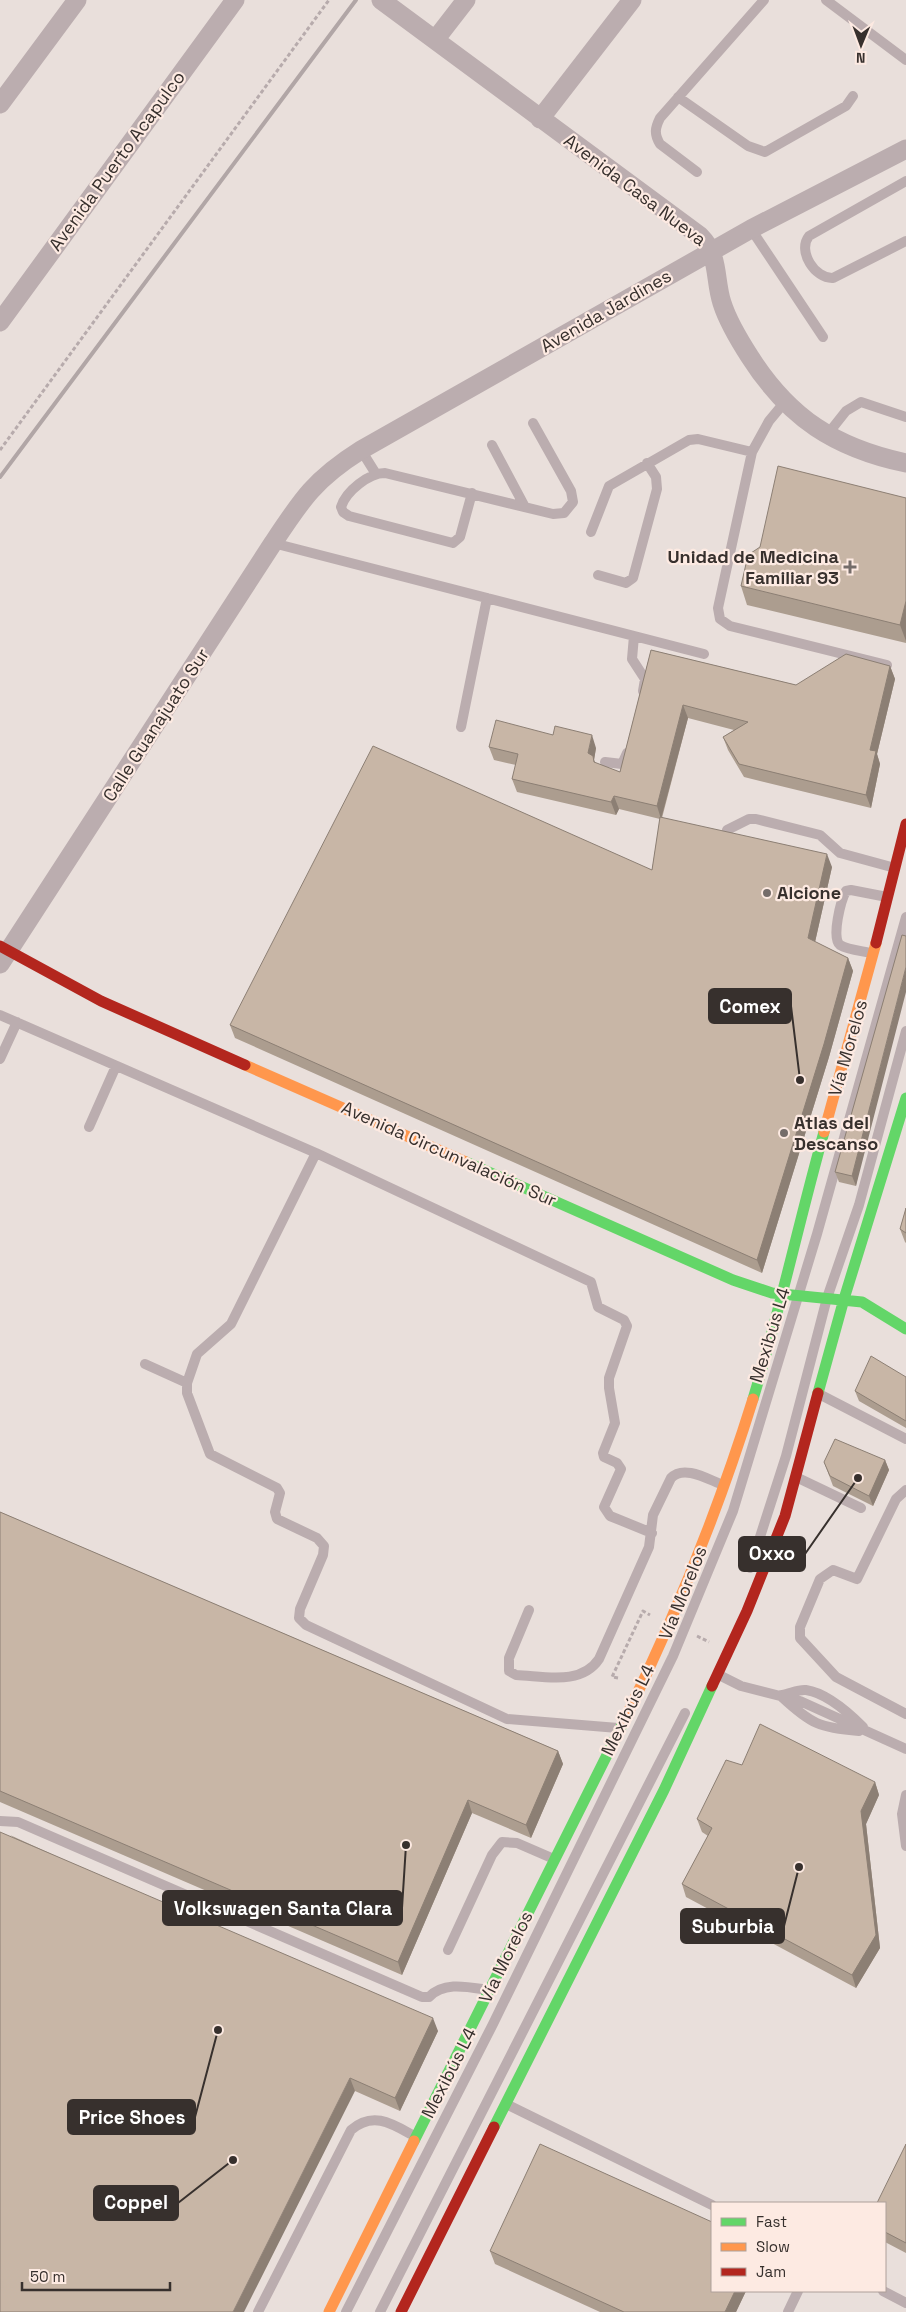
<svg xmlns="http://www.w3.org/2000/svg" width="906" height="2312" font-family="'Space Grotesk',sans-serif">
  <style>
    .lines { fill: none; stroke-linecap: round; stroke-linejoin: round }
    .path { stroke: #b7abac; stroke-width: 3; stroke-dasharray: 4 2.5; stroke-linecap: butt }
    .lane { stroke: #bbadaf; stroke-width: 10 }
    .street { stroke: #bbadaf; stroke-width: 19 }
    .fast { stroke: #63d668; stroke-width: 11 }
    .slow { stroke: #ff974d; stroke-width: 11 }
    .jam { stroke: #b3261e; stroke-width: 11 }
    .rail { stroke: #b1a6a6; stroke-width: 4 }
    .wall { fill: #ac9d8f }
    .shaded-wall { fill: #8c7f74 }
    .building { fill: #c8b6a6; stroke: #8c7f74 }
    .poi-dot { fill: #756d6a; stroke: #fdeae2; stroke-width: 2 }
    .labels { text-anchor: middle; stroke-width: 4.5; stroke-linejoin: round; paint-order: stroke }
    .street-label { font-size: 18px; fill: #37302d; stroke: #fdeae2 }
    .poi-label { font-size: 18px; font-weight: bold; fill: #37302d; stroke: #fdeae2; text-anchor: start }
    .leader { fill: none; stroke: #37302d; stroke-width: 2 }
    .callout-dot { fill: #37302d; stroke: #fdeae2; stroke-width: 2 }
    .callout { fill: #37302d; stroke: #37302d; stroke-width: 2 }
    .callout-label { font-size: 19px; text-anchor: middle; font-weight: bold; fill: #fff }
  </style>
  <rect width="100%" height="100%" fill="#e9dfdb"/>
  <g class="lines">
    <!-- path -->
    <path class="path" d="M0 450 329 0
      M697 1636 709 1642
      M618 1678 612 1677 643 1611 650 1615"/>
    <!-- lane -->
    <path class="lane" d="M826 0 906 60
      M678 97 748 146 765 152 846 106 853 96
      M697 172 660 144C654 134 655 128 660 118L764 0
      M906 181 809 236C797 251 815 279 833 278L906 241
      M751 229 823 337
      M784 403 769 421 752 452 718 608 720 619 730 626 887 665
      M827 435 846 411 861 402 906 417
      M492 445 525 507
      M361 450 376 474
      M472 493 460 537 453 543 349 516 343 512 341 507C346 491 369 473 385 473L553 514 564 513 573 502 571 491 533 423
      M591 532 609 486 689 440 698 439 752 452
      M273 543 704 654
      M598 575 626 583 633 578 657 489 656 477 647 463
      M634 636 632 659 645 679 643 691
      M461 727 487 598
      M605 762 622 764 627 753
      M727 830 749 819H756L820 835 840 853 895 868
      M871 953C863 951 848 950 840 945 831 938 841 900 846 891L851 890 887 897
      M0 1015 316 1153 591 1282 598 1307 624 1320 627 1326 609 1378V1388L615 1423 603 1453 604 1457 617 1463 621 1469 604 1507 610 1516 652 1533
      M0 1059 17 1022
      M89 1127 116 1066
      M316 1153 231 1324 197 1354 187 1383V1393L210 1454 277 1488 280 1493 275 1512 277 1519 317 1538 324 1546 323 1555 300 1609 299 1618 306 1625 507 1719 618 1728
      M145 1364 187 1383
      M819 1394 906 1439
      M796 1477 861 1508
      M906 1490 896 1499 857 1579 833 1570 820 1579 800 1627V1638L836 1677 906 1714
      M750 1568 786 1456 827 1298 859 1205 906 1031
      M529 1610 509 1658V1671L516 1675C544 1676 581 1686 599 1659L649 1547 653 1515 671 1478C684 1464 709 1480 723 1485
      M719 1675 741 1686 800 1701 906 1749
      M782 1695C790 1694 798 1689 806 1690 827 1693 849 1713 863 1727
      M782 1697C811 1724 820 1728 859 1731
      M906 1795 902 1814 906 1846
      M0 1821 18 1822 422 1997H429C444 1981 468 1987 489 1990
      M448 1950 492 1855 502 1842 517 1843 554 1859
      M506 2104 712 2205
      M883 2291 906 2303
      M258 2312 351 2130C374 2110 394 2125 416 2137
      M346 2312 493 2024 673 1656 733 1511 817 1234 906 917
      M380 2312 685 1713
      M788 2312 798 2291"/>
    <!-- street -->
    <path class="street" d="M381 0 700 236C720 256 714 278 722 303 728 322 739 340 750 357 789 418 835 448 906 463
      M435 40 466 0
      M0 104 77 0
      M540 119 632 0
      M0 322 235 0
      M0 964 273 543C302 499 315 479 361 450L751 229 906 149"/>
    <!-- fast -->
    <path class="fast" d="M466 1162 733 1280 772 1293 862 1302 906 1329
      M818 1393 844 1299 906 1098
      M753 1399C780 1311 799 1221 824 1132
      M494 2127 664 1790 712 1686
      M414 2141 623 1723"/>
    <!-- slow -->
    <path class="slow" d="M245 1065 466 1162
      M824 1132 876 943
      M623 1723C675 1618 718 1511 753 1399
      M329 2312 414 2141"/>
    <!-- jam -->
    <path class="jam" d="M876 943 906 824
      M0 946 101 1001 245 1065
      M712 1686 747 1611 785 1516 818 1393
      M401 2312 494 2127"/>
    <!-- rail -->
    <path class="rail" d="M0 477 356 0"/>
  </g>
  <!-- wall -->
  <path class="wall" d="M906 498V643L747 605 741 586Z
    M651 650 796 685 890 666 895 679 877 754 880 764 871 808 744 777 728 750 723 737 734 730 688 718 662 818 832 867 815 942 848 958 853 971 829 1057 762 1273 235 1038 230 1025 652 870 660 819 619 809 616 815 517 792 512 779 516 765 494 760 489 747 596 748 594 760 595 763 620 772Z
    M902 935 856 1186 839 1182 835 1172Z
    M906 1208V1243L905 1242 900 1229Z
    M906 1377V1428L859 1401 855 1391Z
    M885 1460 889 1470 873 1506 833 1486 824 1462Z
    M0 1512 558 1751 563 1764 531 1838 472 1813 402 1975 0 1802Z
    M742 1765 875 1782 879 1795 866 1824 880 1948 856 1988 686 1897 682 1884 708 1836 702 1832 697 1819Z
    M10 1835 438 2031 400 2111 355 2091Z
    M906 2144V2253L885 2242V2203Z
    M490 2251 712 2291H746L736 2312H600L495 2264Z"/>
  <!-- shaded-wall -->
  <path class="shaded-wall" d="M906 601V641L900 625Z
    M890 666 895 679 877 754 880 764 871 808 866 795 870 750Z
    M683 705 688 718 661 819 657 806Z
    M592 735 596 748 594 760 597 769 588 753Z
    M614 796 619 809 616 815 611 802Z
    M827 854 832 867 813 951 808 938Z
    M848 958 853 971 829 1057 762 1273 757 1260Z
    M906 967V992L856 1186 852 1176Z
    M885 1460 889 1470 873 1506 869 1496Z
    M558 1751 563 1764 531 1838 526 1825Z
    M875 1782 879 1795 866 1824 880 1948 856 1988 852 1975 861 1811Z
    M468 1800 472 1813 402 1975 398 1962Z
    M433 2018 438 2031 400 2111 395 2098Z
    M350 2078 355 2091 244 2312H233Z
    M735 2291H746L736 2312H725Z"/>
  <!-- building -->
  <path class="building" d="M778 466 906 498V601L900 625 741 586 748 555 760 547Z
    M651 650 796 685 846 654 890 666 870 750 876 751 866 795 739 764 723 737 748 722 683 705 657 806 614 796 611 802 512 779 518 754 489 747 496 720 553 735 555 726 592 735 588 753 593 756 594 762 620 772Z
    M373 746 652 870 660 817 827 854 808 938 848 958 824 1044 757 1260 230 1025Z
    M902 935 906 936V967L852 1176 835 1172Z
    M906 1208V1233L900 1229Z
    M871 1356 906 1377V1421L855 1391Z
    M835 1439 885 1460 869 1496 830 1476 824 1462Z
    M0 1512 558 1751 526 1825 468 1800 398 1962 0 1791Z
    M760 1724 875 1782 861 1811 876 1935 852 1975 682 1884 712 1828 697 1819 726 1760 742 1765Z
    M0 1832 433 2018 395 2098 350 2078 233 2312H0Z
    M540 2144 712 2222V2291H735L725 2312H624L490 2251Z
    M906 2144V2243L885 2232V2203H877Z"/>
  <!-- markers -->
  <g class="poi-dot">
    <path d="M847.5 559.5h5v5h5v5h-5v5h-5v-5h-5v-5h5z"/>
    <circle cx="767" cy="893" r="5"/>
    <circle cx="784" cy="1133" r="5"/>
  </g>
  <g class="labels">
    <!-- street labels -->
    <g class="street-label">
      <text transform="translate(117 161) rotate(-54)" y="6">Avenida Puerto Acapulco</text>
      <text transform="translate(635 190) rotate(37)" y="6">Avenida Casa Nueva</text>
      <text transform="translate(606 311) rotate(-30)" y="6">Avenida Jardines</text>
      <text transform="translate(156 725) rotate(-57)" y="6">Calle Guanajuato Sur</text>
      <text transform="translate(848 1048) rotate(-74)" y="6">Vía Morelos</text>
      <text transform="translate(449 1154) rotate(24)" y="6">Avenida Circunvalación Sur</text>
      <text transform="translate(770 1335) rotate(-73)" y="6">Mexibús L4</text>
      <text transform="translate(683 1593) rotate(-68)" y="6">Vía Morelos</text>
      <text transform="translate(628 1710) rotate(-64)" y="6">Mexibús L4</text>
      <text transform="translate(506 1957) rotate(-64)" y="6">Vía Morelos</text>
      <text transform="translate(449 2073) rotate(-63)" y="6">Mexibús L4</text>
    </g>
    <!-- poi labels -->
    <g class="poi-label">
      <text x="839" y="563" text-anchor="end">Unidad de Medicina<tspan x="839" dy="21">Familiar 93</tspan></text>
      <text x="777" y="899">Alcione</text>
      <text x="794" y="1129">Atlas del<tspan x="794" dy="21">Descanso</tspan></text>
    </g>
  </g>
  <!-- callouts -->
  <path class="leader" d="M800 1080L791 1006M858 1478L805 1554M406 1845L402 1908M799 1867L784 1926M218 2030L195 2117M233 2160L178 2203"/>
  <g class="callout-dot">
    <circle cx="800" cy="1080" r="5"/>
    <circle cx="858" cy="1478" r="5"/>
    <circle cx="406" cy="1845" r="5"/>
    <circle cx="799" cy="1867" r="5"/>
    <circle cx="218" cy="2030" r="5"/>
    <circle cx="233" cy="2160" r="5"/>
  </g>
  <g class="callout">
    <rect x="709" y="989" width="82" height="34" rx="5"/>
    <rect x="739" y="1537" width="66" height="34" rx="5"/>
    <rect x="163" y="1891" width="239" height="34" rx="5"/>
    <rect x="681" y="1909" width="103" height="34" rx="5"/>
    <rect x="68" y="2100" width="127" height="34" rx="5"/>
    <rect x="94" y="2186" width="84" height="34" rx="5"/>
  </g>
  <g class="callout-label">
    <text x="750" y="1013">Comex</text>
    <text x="772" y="1560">Oxxo</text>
    <text x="283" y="1915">Volkswagen Santa Clara</text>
    <text x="733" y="1933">Suburbia</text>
    <text x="132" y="2124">Price Shoes</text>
    <text x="136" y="2209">Coppel</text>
  </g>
  <!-- legend -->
  <rect x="711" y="2202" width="175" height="90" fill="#fdeae2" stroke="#aea09a"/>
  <rect x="721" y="2218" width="25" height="8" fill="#63d668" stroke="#aea09a"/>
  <text x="756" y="2227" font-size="15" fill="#37302d">Fast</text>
  <rect x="721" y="2243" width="25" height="8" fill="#ff974d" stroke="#aea09a"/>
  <text x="756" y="2252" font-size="15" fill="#37302d">Slow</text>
  <rect x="721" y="2268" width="25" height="8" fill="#b3261e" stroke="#aea09a"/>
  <text x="756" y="2277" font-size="15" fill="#37302d">Jam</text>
  <!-- north arrow -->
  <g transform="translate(861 45) rotate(181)" stroke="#fdeae2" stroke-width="4" paint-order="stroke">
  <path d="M0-4L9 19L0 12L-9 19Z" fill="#37302d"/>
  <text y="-8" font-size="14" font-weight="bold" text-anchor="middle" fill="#37302d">N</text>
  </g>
  <!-- scale -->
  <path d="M22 2282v8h148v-8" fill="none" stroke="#37302d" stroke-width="2.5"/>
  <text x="30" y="2282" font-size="15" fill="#37302d" stroke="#fdeae2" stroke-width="4" paint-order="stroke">50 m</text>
</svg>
